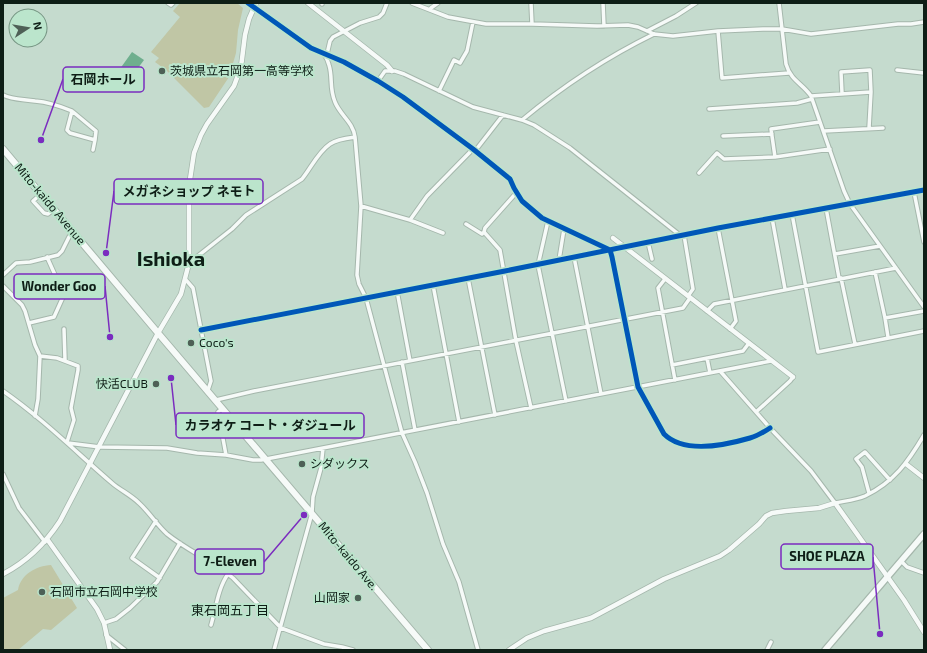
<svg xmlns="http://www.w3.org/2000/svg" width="927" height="653" font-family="'Exo 2','Noto Sans JP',sans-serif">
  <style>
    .green { fill: #c0c6a5 }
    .water { fill: #6faf8e }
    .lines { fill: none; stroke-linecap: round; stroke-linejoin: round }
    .minor-casing { stroke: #a5b7ac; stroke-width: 5.5 }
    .tertiary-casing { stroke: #a5b7ac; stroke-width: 6 }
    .primary-casing { stroke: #a5b7ac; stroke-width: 8 }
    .trunk-casing { stroke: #a5b7ac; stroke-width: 8 }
    .minor { stroke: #f6faf8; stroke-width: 3.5 }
    .tertiary { stroke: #f6faf8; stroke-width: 4.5 }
    .primary { stroke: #f6faf8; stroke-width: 5.5 }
    .trunk { stroke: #f6faf8; stroke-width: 6 }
    .cycleway-casing { stroke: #bbe5cc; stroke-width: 8 }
    .cycleway { stroke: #0057b8; stroke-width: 5 }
    .poi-dot { fill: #4e6056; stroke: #bbe5cc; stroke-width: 1.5 }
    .labels { text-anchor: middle; stroke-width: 4; stroke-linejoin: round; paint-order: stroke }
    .poi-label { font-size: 12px; fill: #0e1e16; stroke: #bbe5cc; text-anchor: start }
    .street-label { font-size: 12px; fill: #0e1e16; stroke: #bbe5cc }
    .neighbourhood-label { font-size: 13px; fill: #0e1e16; stroke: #bbe5cc }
    .town-label { font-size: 20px; font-weight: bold; fill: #0e1e16; stroke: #bbe5cc }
    .leader { fill: none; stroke: #7b2cbf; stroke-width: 1.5 }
    .callout-dot { fill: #7b2cbf; stroke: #bbe5cc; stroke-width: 1.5 }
    .callout { fill: #bbe5cc; stroke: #7b2cbf; stroke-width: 1.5 }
    .callout-label { font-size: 13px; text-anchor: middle; font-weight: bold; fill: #0e1e16 }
  </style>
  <rect width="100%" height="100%" fill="#c5dbce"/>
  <!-- green -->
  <path class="green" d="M180 3H237L243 8 238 30 236 53 229 77 209 107 204 108 166 70 155 62 159 58 151 52 180 17 173 11Z
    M51 565 77 608 51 630 43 629 18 650H3V598L18 590C21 574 36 566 51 565Z"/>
  <!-- water -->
  <path class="water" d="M132 52 144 60 123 88 112 80Z"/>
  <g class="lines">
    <!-- minor casing -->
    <g class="minor-casing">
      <path id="minor" d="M168 3 171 5 173 3
        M248 3 311 48 344 62 378 81 403 97 473 149 510 179 514 188 522 201 542 218 610 250 612 257 638 387 664 434C684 454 726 445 750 438 757 436 764 432 770 428
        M322 3V4
        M412 3 448 17 486 24H532L597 26 628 25 638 27 654 34 673 36 718 31 763 29H782L811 34 898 24H911L924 22
        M531 3 532 24
        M603 3 604 26
        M779 3 786 64C791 81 802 83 811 96L844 191 850 204 924 307
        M431 8 438 3
        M647 31 676 16 696 3
        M718 31 722 78 789 73
        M324 54C326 57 328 61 329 65 333 78 329 88 335 102 340 115 353 122 355 137L361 206 357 275 359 284 366 298 402 433 415 462 427 493 443 544 459 582 478 650
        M327 54 330 41 333 37 360 23 379 17 383 13 387 3
        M897 70 924 73
        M378 81 385 71H395L404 74 473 107 522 120 534 125 570 148 681 236
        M439 91 454 60 460 63 467 51 473 22
        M842 93 841 72 870 70 871 92 869 128
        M3 95C13 100 24 99 35 101 48 102 60 106 72 111L67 130 70 133 95 140 93 150
        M811 96 871 92
        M709 109 797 103 812 99
        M72 111 96 131 95 140
        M522 120C563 86 607 57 654 34
        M820 122 771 129 775 157 830 149
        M824 131 883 128
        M723 136 772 134
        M475 151 503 115
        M699 173 717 153 724 159 775 157
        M517 192 485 228 484 232 500 250 516 341 531 408
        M914 192 924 242
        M41 194 33 201 44 213 48 214 54 209
        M361 206 410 220 443 233
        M826 208 839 278
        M792 214 818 352 924 331
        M772 218 785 289
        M410 220 427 196 473 149
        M548 221 538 265 566 401
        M466 224 482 234 484 232
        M718 228 736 321 730 329
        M684 235 693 289 688 296
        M648 242 652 259
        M835 254 880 246
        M574 257 601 394
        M559 260 564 229
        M189 263 232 229 246 215 302 179C311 168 318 152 330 144 337 139 347 138 355 137
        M875 272 885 318 924 311
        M3 275 16 263 30 262 58 255 62 251 69 237 73 232
        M468 278 495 415
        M841 278 855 344
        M665 279 658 288 675 380
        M186 280 193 288 211 381 208 390
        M433 285 459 422
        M3 286 22 305 25 311 35 345 40 356 38 399 35 416
        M397 291 410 361
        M707 311 714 304 896 268
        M885 318 888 337
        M29 323 54 317 63 297 64 295 47 257
        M64 329 65 360
        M201 330 505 271 718 228 924 190
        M40 356 57 358 78 366V370L71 408 74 420 67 442
        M707 358 710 373
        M402 362 415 430
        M672 365 743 351 749 343
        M720 371 770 428 811 471 835 503C844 501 856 500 865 496 894 482 908 462 924 435
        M3 391C42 418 76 452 112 483 120 490 131 495 139 503 149 512 157 525 167 534 188 551 213 561 233 578L281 628 324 644 342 647 353 650
        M216 400 254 391 683 308 690 298
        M223 408 218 412 226 455
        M756 412 790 381 793 377
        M68 443 100 447 167 448 197 453 226 455 253 460H261L771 361
        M3 474 19 508 45 542
        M869 493 862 467 856 459 865 452 890 480
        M156 521 132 558 160 578
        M901 561 907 567 924 573
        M104 623 116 619 130 608 157 582 180 543
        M211 625C216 608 218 588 228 574
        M106 635 125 650
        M274 650 312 513 313 497 321 468 323 448
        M767 650 771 642"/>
    </g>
    <!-- tertiary casing -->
    <g class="tertiary-casing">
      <path id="tertiary" d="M308 3 387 65 392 71
        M613 238 793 377
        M906 464 924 478
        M47 539 97 609 104 623 110 650
        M3 574C28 561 45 544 60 521L158 333 181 294 189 263V186L194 153 201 135 207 124 234 86 241 67 245 35 249 19 256 3
        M509 650 527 638 544 631 591 618 664 579 720 556 729 550 759 524 766 516 772 513 786 511 819 508 835 503 904 600 924 632"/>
    </g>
    <!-- primary casing -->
    <g class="primary-casing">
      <path id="primary" d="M825 650 924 534"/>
    </g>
    <!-- trunk casing -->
    <g class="trunk-casing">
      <path id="trunk" d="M3 149 158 333 428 650"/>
    </g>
    <!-- minor -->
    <use href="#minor" class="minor"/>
    <!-- tertiary -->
    <use href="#tertiary" class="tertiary"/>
    <!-- primary -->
    <use href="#primary" class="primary"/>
    <!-- trunk -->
    <use href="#trunk" class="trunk"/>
    <!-- cycleway casing -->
    <g class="cycleway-casing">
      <path id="cycleway" d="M248 3 311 48 344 62 378 81 403 97 473 149 510 179 514 188 522 201 542 218 610 250 612 257 638 387 664 434C684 454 726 445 750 438 757 436 764 432 770 428
        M201 330 505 271 718 228 924 190"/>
    </g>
    <!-- cycleway -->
    <use href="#cycleway" class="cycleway"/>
  </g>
  <!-- markers -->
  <g class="poi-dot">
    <circle cx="162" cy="71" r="4"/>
    <circle cx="191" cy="343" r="4"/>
    <circle cx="156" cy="384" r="4"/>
    <circle cx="302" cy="464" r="4"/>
    <circle cx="42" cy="592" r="4"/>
    <circle cx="358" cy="598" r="4"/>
  </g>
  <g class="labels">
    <!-- poi labels -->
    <g class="poi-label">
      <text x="170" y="75">茨城県立石岡第一高等学校</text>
      <text x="199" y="347">Coco's</text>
      <text x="148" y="388" text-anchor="end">快活CLUB</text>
      <text x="310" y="468">シダックス</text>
      <text x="50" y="596">石岡市立石岡中学校</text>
      <text x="350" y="602" text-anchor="end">山岡家</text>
    </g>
    <!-- street labels -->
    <g class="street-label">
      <text transform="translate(50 204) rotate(50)" y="4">Mito-kaido Avenue</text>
      <text transform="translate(348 556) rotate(50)" y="4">Mito-kaido Ave.</text>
    </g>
    <!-- neighbourhood labels -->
    <g class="neighbourhood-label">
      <text x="230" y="615">東石岡五丁目</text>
    </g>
    <!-- town labels -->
    <g class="town-label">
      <text x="171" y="266">Ishioka</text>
    </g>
  </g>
  <!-- callouts -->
  <path class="leader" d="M41 140L63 79M106 253L114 191M110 337L105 286M171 378L176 425M880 634L873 557M304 515L264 562"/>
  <g class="callout-dot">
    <circle cx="41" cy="140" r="4"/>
    <circle cx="106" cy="253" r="4"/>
    <circle cx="110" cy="337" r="4"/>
    <circle cx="171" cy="378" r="4"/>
    <circle cx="880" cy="634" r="4"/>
    <circle cx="304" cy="515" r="4"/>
  </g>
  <g class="callout">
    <rect x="63" y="67" width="81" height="25" rx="4"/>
    <rect x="114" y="179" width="149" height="25" rx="4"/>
    <rect x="14" y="274" width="91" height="25" rx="4"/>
    <rect x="176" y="413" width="188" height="25" rx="4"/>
    <rect x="781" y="544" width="92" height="25" rx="4"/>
    <rect x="195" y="549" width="69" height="25" rx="4"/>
  </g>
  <g class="callout-label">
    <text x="103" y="84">石岡ホール</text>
    <text x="189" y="196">メガネショップ ネモト</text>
    <text x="59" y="291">Wonder Goo</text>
    <text x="270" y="430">カラオケ コート・ダジュール</text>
    <text x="827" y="561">SHOE PLAZA</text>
    <text x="230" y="566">7-Eleven</text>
  </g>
  <!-- border -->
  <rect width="927" height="653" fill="none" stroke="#0e1e16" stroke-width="8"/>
  <!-- north arrow -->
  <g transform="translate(28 28) rotate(78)"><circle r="19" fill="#bbe5cc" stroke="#769583"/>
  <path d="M0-3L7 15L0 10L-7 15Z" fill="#4e6056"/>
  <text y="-6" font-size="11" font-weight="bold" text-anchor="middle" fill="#0e1e16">N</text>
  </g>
</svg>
